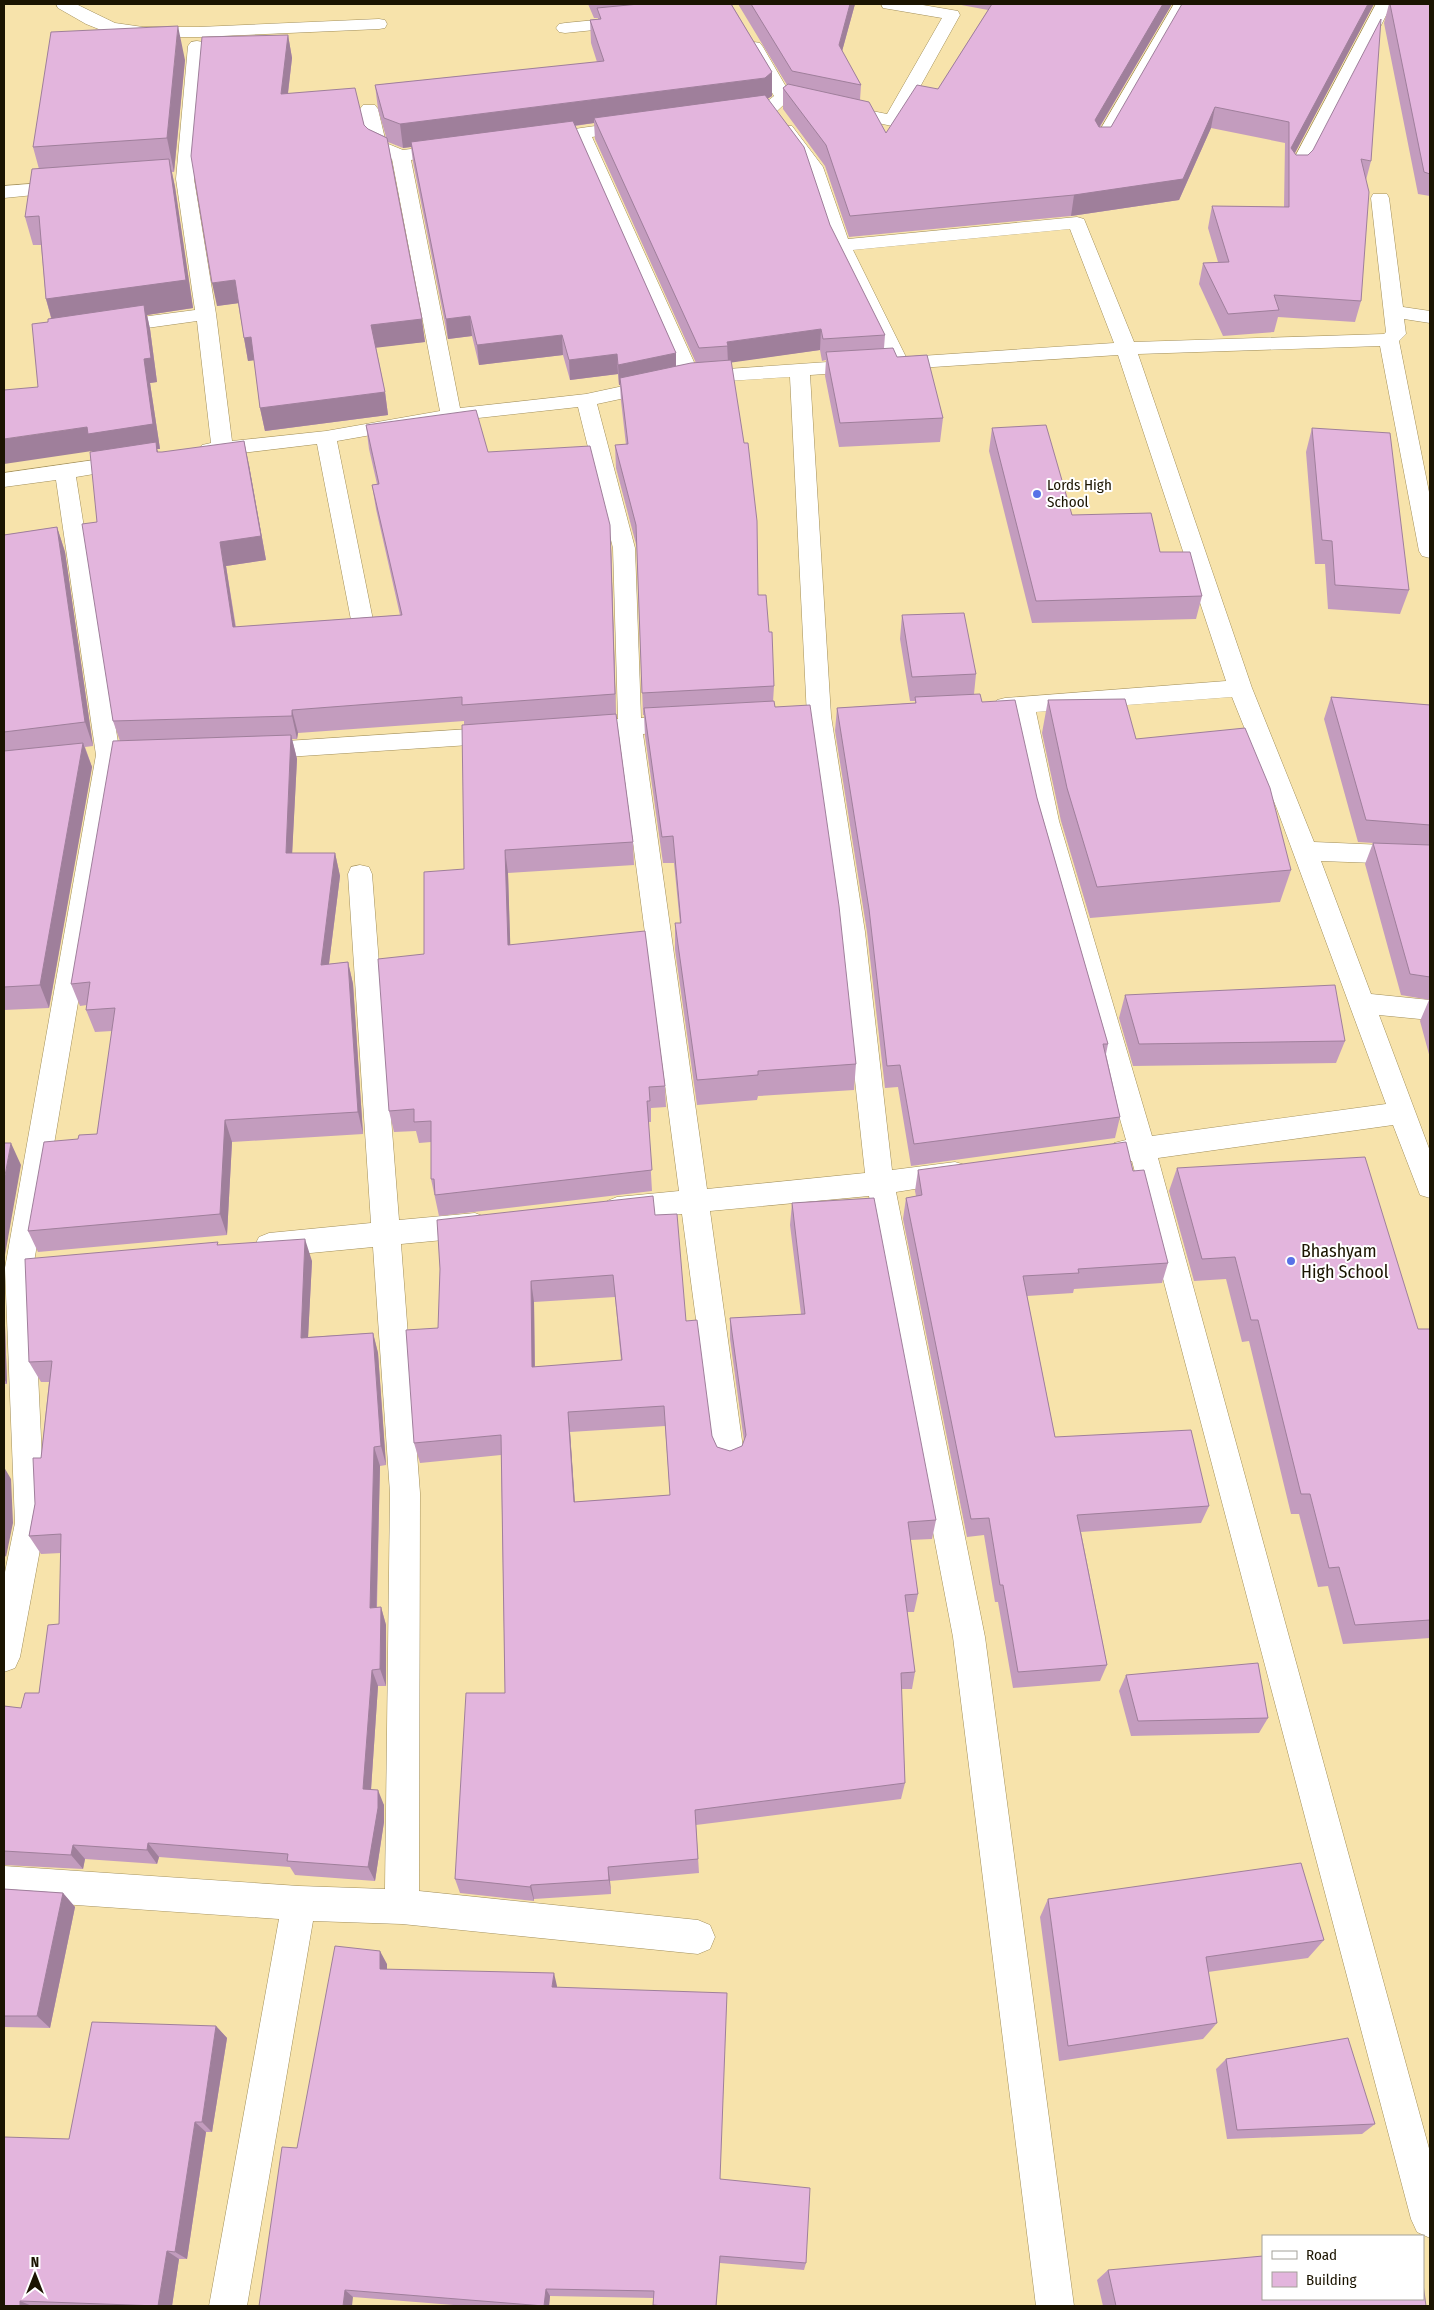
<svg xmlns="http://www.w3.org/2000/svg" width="1434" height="2310" font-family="'Fira Sans Condensed',sans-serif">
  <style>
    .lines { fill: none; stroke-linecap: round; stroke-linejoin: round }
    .service-casing { stroke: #a28f5a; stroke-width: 1 }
    .minor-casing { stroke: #a28f5a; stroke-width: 1 }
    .service { fill: #fff; fill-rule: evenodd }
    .minor { fill: #fff; fill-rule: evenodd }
    .wall { fill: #c39cbe; fill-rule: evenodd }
    .shaded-wall { fill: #9f7f9b }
    .building { fill: #e3b5dd; stroke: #9f7f9b; fill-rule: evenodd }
    .poi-dot { fill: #5871e7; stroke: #fff; stroke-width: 2 }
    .labels { text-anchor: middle; stroke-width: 4; stroke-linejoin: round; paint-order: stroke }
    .far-poi-label { font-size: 15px; fill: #1b1401; stroke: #fff; text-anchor: start }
    .poi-label { font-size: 18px; fill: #1b1401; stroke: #fff; text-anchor: start }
  </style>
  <rect width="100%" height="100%" fill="#f7e3ab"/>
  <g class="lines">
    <!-- service casing -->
    <g class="service-casing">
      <path id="service" d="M56 4H76L115 23 143 27H199L379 19 385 20 387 24 385 28 379 29 199 37H143L106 32 86 24 58 8Z"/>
    </g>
    <!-- minor casing -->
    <g class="minor-casing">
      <path id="minor" d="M881 4H917L958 11 960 15 901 121 898 125 892 126 836 114 833 110 836 106 842 105 887 114 942 18 889 9 883 8Z
        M1174 4H1190L1111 142 1108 146H1096L1093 142Z
        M1376 4H1392L1306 170 1303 174H1291L1288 170Z
        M627 17 633 18 635 22 633 26 565 33 559 32 556 28 559 24 565 23Z
        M197 41 203 42 206 46 194 179 216 314 232 441 326 431 440 411 392 159 372 150 369 146 360 109 363 105H375L378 109 386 143 403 150 450 144 456 145 459 149 456 153 411 160 460 408 586 394 679 374 572 133 575 129 581 128 631 121 637 122 640 126 637 130 631 131 592 137 698 371 886 358 831 245 805 168 777 130 780 126H792L823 167 848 239 1077 217 1084 219 1134 342 1384 334 1386 332 1371 198 1373 194H1387L1389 198 1403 307 1430 311V323L1404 319 1406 334 1399 341 1430 497V558L1422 556 1419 551 1380 346 1138 354 1252 688 1314 842 1430 847V865L1321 861 1371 994 1430 1000V1020L1379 1015 1430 1151V1198L1420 1195 1393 1125 1158 1158 1430 2152V2238L1417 2232 1411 2219 1132 1161 1124 1162 1114 1159 1110 1151 1114 1143 1126 1140 1035 821 1013 713 997 712 993 706 997 700 1005 698 1226 681 1118 355 810 375 831 716 865 932 892 1170 955 1162 965 1165 969 1173 965 1181 896 1192 985 1637 1074 2306H1036L953 1637 869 1196 710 1211 744 1455 740 1465 729 1469 718 1465 714 1455 682 1214 617 1221 607 1217 603 1209 607 1201 617 1197 679 1191 619 736 581 738 573 736 569 730 573 724 618 719 613 548 578 407 451 421 337 441 374 625 371 630 363 633 355 630 352 625 317 444 209 457 202 455 199 450 202 445 211 443 197 321 111 333 104 331 101 327 104 323 111 321 195 310 176 179 188 46 191 42ZM1070 229 1114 343 906 357 853 250ZM790 377 807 716 839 932 865 1173 707 1189 643 734 690 729 694 723 690 717 682 715 641 718 635 548 597 404 695 383ZM1232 697 1277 809 1386 1104 1152 1136 1059 821 1036 712Z
        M754 42 760 43 763 47 792 97 776 112 736 118 730 117 727 113 730 109 765 103 774 96 745 47 748 43Z
        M67 181 74 183 76 187 74 191 4 198V186Z
        M129 455 136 457 140 462 136 467 76 477 120 755 33 1268 45 1523 20 1657 15 1668 4 1672V1577L15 1523 5 1268 96 755 56 480 4 487V473Z
        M500 727 508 729 512 735 508 741 500 743 256 759 248 757 244 751 248 745 256 743Z
        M360 865 369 867 372 874 399 1220 475 1213 485 1217 489 1225 485 1233 475 1237 401 1244 420 1493 419 1891 698 1920 710 1925 715 1937 710 1949 698 1954 402 1924 313 1921 247 2306H209L279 1919 4 1900V1866L299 1886 385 1889 390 1493 373 1247 269 1257 259 1253 255 1245 259 1237 269 1233 371 1223 348 874 351 867Z"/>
    </g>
    <!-- service -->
    <use href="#service" class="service"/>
    <!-- minor -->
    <use href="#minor" class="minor"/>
  </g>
  <!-- wall -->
  <path class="wall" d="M588 4H855L842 51 861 85 860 100 886 133 938 89 988 10 956 4H1172L1100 127H1111L1374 4 1295 153 1296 155H1308L1313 150 1371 161 1366 180 1361 301 1355 322 1278 317 1274 332 1223 336 1199 284 1203 263 1218 262 1208 228 1212 206 1284 207 1285 143 1211 128 1179 200 1071 216 849 237 825 166 783 109V88L787 85 738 4 732 5 772 72V96L767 99 885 335 884 348 897 357 943 418 940 442 839 447 825 376 826 360 822 361 820 350 731 362 758 595 774 686 773 702 856 1064 854 1090 758 1096 757 1100 697 1105 675 950V923H680L674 863H663L645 736 644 715H643L637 548 616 468 615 445H626L621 401 620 385H619L618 374 570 380 563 355 479 365 472 336 448 339 413 162 411 147 403 148 388 142 425 342 376 347 385 392 388 415 265 431 260 408 254 360 248 361 244 338 238 303 217 306 288 35 292 58 288 94 364 125 368 129 386 137 378 109 375 85 597 62 591 43 590 20 598 19V18H594ZM594 123 595 139 696 363 676 366V353L575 126Z
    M1389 4H1430V196L1418 194 1384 23Z
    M185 60 174 172H172L175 187 193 308 147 315 150 329 157 382 150 383 160 449H157L158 452 249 465 266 560 226 566 236 627 400 615 376 509 372 485 377 484 369 449 366 425 488 452 611 548 616 714 633 842 634 865 508 873 510 945 665 1086 666 1107 651 1108V1122H648L652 1191 439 1216 431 1179V1142L419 1143 416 1131 394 1132 389 1111 424 954 464 869V721L298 733 297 739H292L297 759 292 853H335L340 876 329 964 348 962 353 984 363 1134 232 1142 227 1235 38 1252 28 1231 78 1139 97 1134 112 1031 95 1032 86 1010 87 1005 80 1006 71 984 120 741 113 721 97 522 93 452 38 387 48 322 51 318 46 299 41 245H33L25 217 39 169 33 147Z
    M992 428 1072 515 1160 552 1202 596 1196 619 1032 623 989 451Z
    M1312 428 1409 590 1400 614 1328 609 1325 564H1315L1306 452Z
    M57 527 65 552 93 746 85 747 92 767 49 1008 4 1010V535Z
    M902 615 976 674 974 694 982 702 1037 798 1108 1044 1106 1054 1120 1117 1115 1138 911 1166 898 1087 885 1088 867 932 835 731 837 708 915 703V701H910L900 639Z
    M1331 697 1430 705V1000L1401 995 1365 864 1373 843 1358 842 1324 719Z
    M1048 700 1136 739 1291 870 1280 902 1090 918 1061 821 1042 733Z
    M1125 995 1345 1041 1336 1063 1133 1066 1119 1018Z
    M1429 1000H1430V1058L1420 1021Z
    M1177 1168 1418 1329H1430V1638L1343 1644 1328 1586 1318 1587 1299 1514H1291L1249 1341 1242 1342 1226 1279 1194 1281 1169 1191Z
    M918 1170 1133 1171 1168 1263 1162 1283 1074 1289 1073 1293 1027 1296 1055 1437 1209 1506 1201 1523 1081 1532 1107 1665 1100 1681 1013 1688 998 1602H995L984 1535 967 1537 903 1219 906 1198 916 1196 915 1191Z
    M792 1203 936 1520 932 1539 910 1540 918 1594 914 1612H907L915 1672 912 1689H901L905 1783 901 1799 696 1825 699 1873 610 1881 611 1894 534 1899V1901L460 1893 455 1879 505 1693 501 1455 420 1463 414 1443 438 1328 655 1215 686 1321 712 1436 717 1447 730 1451 742 1446 744 1441 730 1339V1318L801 1314 790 1225ZM615 1297 621 1360 535 1367 534 1302ZM665 1426 670 1495 575 1502 570 1432Z
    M219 1245 312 1261 308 1337 373 1333 378 1353 386 1465 380 1466 377 1608 381 1607 386 1625V1686H378L371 1790 384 1805V1822L375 1881 295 1875 290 1867 159 1857 157 1864 85 1859 83 1869 4 1865V1706L21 1708 39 1693 59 1624 61 1553 41 1554 29 1536 35 1504 41 1458 49 1382H41L29 1362Z
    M4 1296 7 1384H4Z
    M1126 1675 1268 1718 1259 1733 1131 1736 1119 1691Z
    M4 1889 63 1893 75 1907 50 2028 4 2027Z
    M1048 1899 1324 1940 1308 1958 1208 1972 1217 2023 1203 2039 1059 2061 1040 1917Z
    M387 1964V1969L557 1986V1988L720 2179 806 2263 804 2270 720 2263 716 2306H653V2298L550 2296 549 2306H466L353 2297 259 2306 297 2148Z
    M216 2026 227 2038 212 2132H206L187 2259H179L172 2306H4L69 2139Z
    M1226 2059 1375 2124 1362 2134 1227 2139 1216 2069Z
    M1108 2270 1426 2306H1103L1097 2280Z"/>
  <!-- shaded-wall -->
  <path class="shaded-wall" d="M850 4H855L838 66 839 45Z
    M1163 4H1172L1091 141 1095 120Z
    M1368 4H1374L1289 164 1291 148Z
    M178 26 185 60 174 172 167 138Z
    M288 35 292 58 285 117 281 94Z
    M772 72V96L764 101 594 118V123L403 148 400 124Z
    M1215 107 1211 128 1179 200 1071 216 1074 195Z
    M169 159 175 187 193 308 147 315 150 329 157 382 150 383 160 449H157L162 466 95 458 92 451 4 464V439L87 427 54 327 46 299Z
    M235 280 240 303 217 306 212 283Z
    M470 316 472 336 448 339 446 319Z
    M422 319 425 342 374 348 371 325Z
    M821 329 820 350 728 363 727 342Z
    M562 335 563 355 479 365 477 345Z
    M251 337 256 360 248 361 244 338Z
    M676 353V373L620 378V385H619L618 365Z
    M617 354 618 374 570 380 569 360Z
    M385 392 388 415 265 431 260 408Z
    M244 441 249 465 266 560 226 566 239 651 233 627 220 542Z
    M610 525 611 548 616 717 615 694Z
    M57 527 65 552 93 746 85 722Z
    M292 710 298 733 297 739 292 716Z
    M291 735 297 759 291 876 286 853Z
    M83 743 92 767 49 1008 40 985Z
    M505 850 508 873 511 967 508 945Z
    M335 853 340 876 326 987 321 965Z
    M348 962 353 984 363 1134 358 1112Z
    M225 1120 232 1142 227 1235 220 1214Z
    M11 1143 21 1165 5 1255 4 1256V1181Z
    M305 1239 312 1261 307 1358 301 1338Z
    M531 1281 534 1302 535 1388 532 1367Z
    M4 1296 7 1384 4 1378Z
    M373 1333 378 1353 386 1465 381 1446Z
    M568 1412 570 1432 576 1521 574 1502Z
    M374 1447 380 1466 376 1625 370 1608Z
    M4 1467 11 1479 13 1523 6 1557 4 1554Z
    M381 1607 386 1625V1686L380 1669Z
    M372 1670 378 1686 370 1804 363 1789Z
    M378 1790 384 1805V1822L375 1881 368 1867Z
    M148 1843 159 1857 157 1864 147 1850Z
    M73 1845 85 1859 83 1869 71 1855Z
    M608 1867 610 1881 611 1894 609 1880Z
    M531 1885 534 1899V1901L530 1887Z
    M63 1893 75 1907 50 2028 37 2016Z
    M380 1951 387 1964V1982L380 1969Z
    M554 1973 557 1986 556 2000 552 1987Z
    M216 2026 227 2038 212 2132 202 2122Z
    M195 2122 206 2132 187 2259 175 2252Z
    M167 2251 179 2259 172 2306H158Z
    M546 2289 550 2296 549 2306H544Z
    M345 2290 353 2297 352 2306H343Z
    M20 2301 32 2306H20Z"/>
  <!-- building -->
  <path class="building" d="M639 4H731L772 72 765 78 400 124 384 118 375 85 604 61 590 20 601 19 597 8Z
    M751 4H850L839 45 861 85 792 71Z
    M992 4H1163L1095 120 1099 127H1111L1182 4H1368L1291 148 1296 155H1308L1313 150 1381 19 1371 161 1361 159 1369 192 1361 301 1274 295 1279 310 1228 314 1203 263 1229 262 1212 206 1289 207V122L1215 107 1183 179 1074 195 850 216 826 145 783 88 788 84 869 102 886 133 917 85 938 89Z
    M1390 4H1430V174L1424 172Z
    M178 26 167 138 33 147 51 32Z
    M288 35 281 94 355 88 364 125 368 129 387 138 422 319 371 325 385 392 260 408 251 337 244 338 235 280 212 283 191 156 202 37Z
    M765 95 804 147 830 225 885 335 823 339 821 329 727 342 728 346 699 348 594 118Z
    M573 121 676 353 618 365 617 354 569 360 562 335 477 345 470 316 446 319 411 142Z
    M169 159 186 280 46 299 39 216 25 217 32 169Z
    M144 305 151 358 144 359 153 424 88 434 87 427 4 439V390L38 387 32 324 48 322V319Z
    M893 348 897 357 927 355 943 418 840 423 826 352Z
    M731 360 744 443H748L757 521 758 595H766L769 632H772L774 686 642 693 636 525 615 445 628 444 620 378 691 363Z
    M476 410 488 452 590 446 610 525 615 694 462 705V697L292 710V716L113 721 82 524 97 522 90 452 156 442 157 452H162L244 441 261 536 220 542 233 627 402 615 372 485 379 484 366 425Z
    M1046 425 1072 515 1151 513 1160 552H1190L1202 596 1036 601 992 428Z
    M1312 428 1390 433 1409 590 1335 585 1332 541 1322 540Z
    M57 527 85 722 4 732V535Z
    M964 613 976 674 912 677 902 615Z
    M980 694 982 702 1015 700 1037 798 1108 1044H1103L1120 1117 914 1144 900 1065 887 1066 869 909 837 708 916 703 915 697Z
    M1331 697 1430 705V825L1366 820Z
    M1125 699 1136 739 1245 728 1270 788 1291 870 1097 887 1067 788 1048 700Z
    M774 701 775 707 810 705 839 906 856 1064 758 1071V1075L697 1080 675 923H681L673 836 662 837 644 708Z
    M616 714 633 842 505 850 508 945 645 931 665 1086 649 1087 650 1101H647L652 1170 435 1195 434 1179H431V1121L414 1122V1109L389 1111 378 959 424 954V872L464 869 462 725Z
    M291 735 286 853H335L321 965 348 962 358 1112 225 1120 220 1214 28 1231 44 1142 78 1139 79 1135 97 1134 115 1008 86 1010 90 982 71 984 113 741Z
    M83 743 40 985 4 987V751Z
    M1373 843 1430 845V977L1410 974Z
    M1335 985 1345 1041 1139 1044 1125 995Z
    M1126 1142 1133 1171 1144 1170 1168 1263 1078 1269 1079 1273 1023 1276 1055 1437 1191 1430 1209 1506 1077 1515 1107 1665 1018 1672 1003 1585H1000L989 1518 971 1519 906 1198 922 1195 918 1170Z
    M4 1143H11L4 1181Z
    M1365 1157 1418 1329H1430V1620L1355 1625 1339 1567 1329 1568 1310 1494H1301L1258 1320H1251L1235 1257 1202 1259 1177 1168Z
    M653 1196 655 1215 677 1214 686 1321 697 1320 712 1436 717 1447 730 1451 742 1446 746 1435 730 1318 805 1314 792 1203 874 1198 936 1520 908 1522 918 1594 905 1595 915 1672 901 1673 905 1783 695 1810 698 1859 608 1867 609 1880 531 1885 530 1887 455 1879 466 1693H505L501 1435 414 1443 406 1330 438 1328 440 1269 437 1220ZM613 1275 622 1360 532 1367 531 1281ZM664 1406 670 1495 574 1502 568 1412Z
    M305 1239 301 1338 373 1333 381 1446 374 1447 370 1608 381 1607 380 1669 372 1670 363 1789 378 1790V1808L368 1867 287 1861 288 1854 148 1843 147 1850 73 1845 71 1855 4 1851V1706L21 1708 25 1693H39L48 1625 59 1624 61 1534 29 1536 35 1504 33 1458H41L52 1361 29 1362 25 1259 218 1242 217 1245Z
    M1258 1663 1268 1718 1138 1721 1126 1675Z
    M1301 1863 1324 1940 1206 1957 1217 2023 1068 2046 1048 1899Z
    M4 1889 63 1893 37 2016H4Z
    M335 1946 380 1951V1969L554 1973 552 1987 727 1993 720 2179 810 2188 806 2263 720 2256 716 2306H663L653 2305 654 2291 546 2289 544 2306 345 2290 343 2306H259L282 2147 297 2148Z
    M92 2022 216 2026 202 2122H195L175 2252 167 2251 158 2306 20 2301V2306H4V2137L69 2139Z
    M1348 2038 1375 2124 1237 2130 1226 2059Z
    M1263 2256V2299H1423V2284L1426 2306H1116L1108 2270Z"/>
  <!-- markers -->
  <g class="poi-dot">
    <circle cx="1037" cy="494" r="5"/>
    <circle cx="1291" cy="1261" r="5"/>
  </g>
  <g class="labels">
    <!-- far-poi labels -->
    <g class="far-poi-label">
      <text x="1047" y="490">Lords High<tspan x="1047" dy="17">School</tspan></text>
    </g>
    <!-- poi labels -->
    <g class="poi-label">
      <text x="1301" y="1257">Bhashyam<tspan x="1301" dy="21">High School</tspan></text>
    </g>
  </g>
  <!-- border -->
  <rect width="1434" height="2310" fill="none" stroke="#1b1401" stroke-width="10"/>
  <!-- legend -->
  <rect x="1262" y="2235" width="162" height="65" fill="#ffffff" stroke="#a4a199"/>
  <rect x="1272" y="2251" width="25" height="8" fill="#ffffff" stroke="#a4a199"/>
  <text x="1306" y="2260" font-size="15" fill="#1b1401">Road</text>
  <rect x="1272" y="2272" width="25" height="15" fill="#e3b5dd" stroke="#a4a199"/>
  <text x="1306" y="2285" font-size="15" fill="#1b1401">Building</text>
  <!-- north arrow -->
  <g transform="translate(35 2275)" stroke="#ffffff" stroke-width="4" paint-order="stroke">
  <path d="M0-4L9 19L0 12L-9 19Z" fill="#1b1401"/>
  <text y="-8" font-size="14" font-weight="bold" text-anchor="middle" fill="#1b1401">N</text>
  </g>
</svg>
